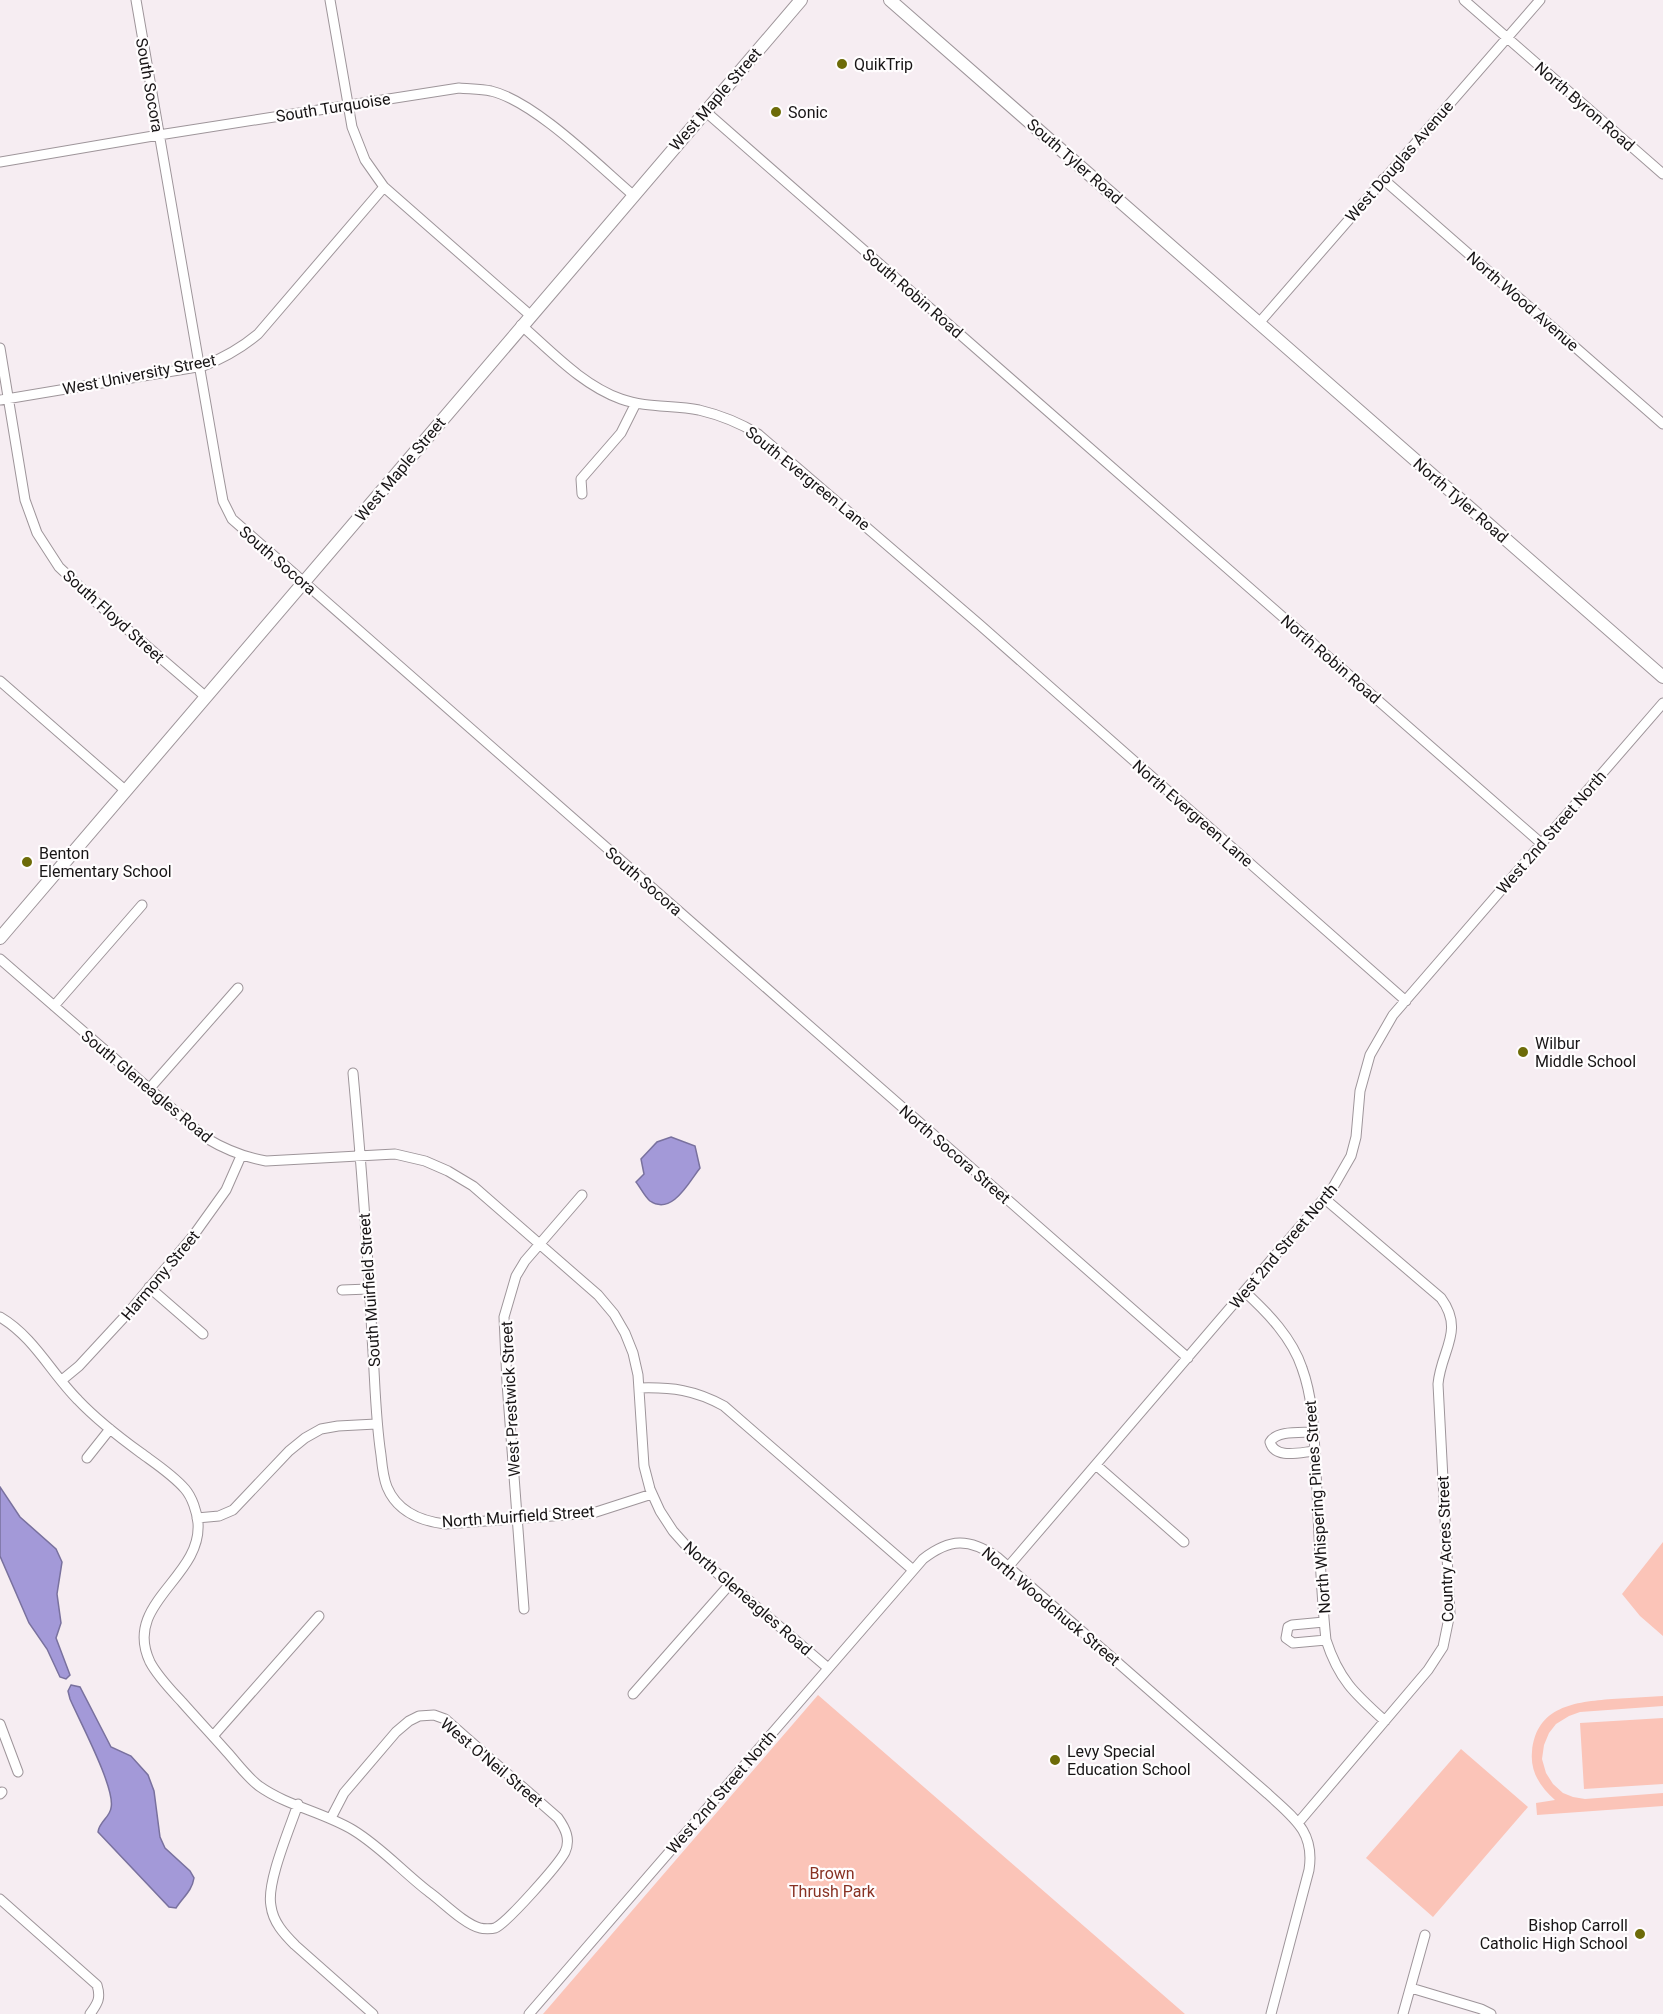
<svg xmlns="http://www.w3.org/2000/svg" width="1663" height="2014" font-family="Roboto,sans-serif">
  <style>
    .green { fill: #fbc4b8 }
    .water { fill: #a399d8; stroke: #79719e; stroke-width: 1.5 }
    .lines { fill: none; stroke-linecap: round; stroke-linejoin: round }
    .minor-casing { stroke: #9e959a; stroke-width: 11 }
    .major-casing { stroke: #9e959a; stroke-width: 14 }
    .minor { stroke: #fff; stroke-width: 9 }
    .major { stroke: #fff; stroke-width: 12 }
    .poi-dot { fill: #6d6b08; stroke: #fffdfe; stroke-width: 2 }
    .labels { text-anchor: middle; stroke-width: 4.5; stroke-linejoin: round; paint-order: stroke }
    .poi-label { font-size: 16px; fill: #171415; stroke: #fffdfe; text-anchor: start }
    .street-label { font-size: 16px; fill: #171415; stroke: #fffdfe }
    .park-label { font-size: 16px; fill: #883223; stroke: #fffdfe }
  </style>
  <rect width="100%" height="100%" fill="#f6edf2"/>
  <!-- green -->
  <path class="green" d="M1663 1542V1636L1640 1616 1622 1594Z
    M818 1695 1185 2014H543Z
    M1663 1696V1706L1580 1712 1569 1716 1556 1724 1549 1733 1544 1745 1542 1759 1546 1773 1553 1784 1563 1793 1573 1797 1585 1799 1663 1793V1806L1537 1815 1536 1803 1555 1800C1541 1788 1530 1772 1532 1752 1536 1706 1575 1702 1612 1699 1629 1698 1646 1697 1663 1696Z
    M1663 1718V1784L1584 1789 1580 1723Z
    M1461 1749 1528 1807 1433 1917 1366 1858Z"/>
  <!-- water -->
  <path class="water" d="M671 1137 695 1146 700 1168C689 1182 672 1216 650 1201 645 1197 640 1187 636 1182L644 1174 641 1159 657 1142Z
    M0 1487 20 1517 56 1549 62 1562 57 1594 61 1623 56 1638 70 1675 66 1679 60 1677 47 1649 29 1623 0 1556Z
    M71 1685 80 1687 111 1747 131 1756 148 1775 154 1791 160 1837 165 1848 190 1871 194 1878C192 1891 183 1897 176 1908L169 1907 98 1832C99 1822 110 1817 111 1808 116 1789 79 1720 70 1699L68 1691Z"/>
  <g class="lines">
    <!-- minor casing -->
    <g class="minor-casing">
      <path id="minor" d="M136 0 217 468 223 501 232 519 1188 1358
        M330 0 352 127 365 160 384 187 530 315
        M1464 0 1663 174
        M705 111 1542 844
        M0 162 159 135 459 88C469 89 481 89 491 91 534 101 598 165 633 195
        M1383 179 1663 424
        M1259 323 1540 0
        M521 325C552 352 582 385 621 399 646 408 673 405 699 410 720 415 740 423 758 434L980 625 1406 1001
        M0 348 25 500 37 533 59 567 98 604 206 697
        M0 400 203 366C224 358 240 349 258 334L384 187
        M582 494 581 479 621 433 636 403
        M0 681 126 791
        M0 959 206 1138C226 1150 243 1157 266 1161L395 1154 425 1161 448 1171 473 1186 598 1295 614 1314 625 1333 633 1353 638 1375 644 1466 650 1489 660 1511 673 1531 689 1549 828 1668
        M54 1006 142 905
        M353 1073C361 1161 368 1249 372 1337 375 1377 375 1416 381 1455 382 1465 383 1477 387 1487 397 1511 420 1521 445 1524L593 1513 652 1494
        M149 1089 238 988
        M149 1287 203 1334
        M342 1290 369 1289
        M1245 1292C1268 1313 1292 1338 1302 1368 1314 1401 1314 1437 1316 1472 1319 1528 1320 1584 1326 1640 1339 1680 1355 1694 1385 1721
        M0 1317C34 1337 51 1373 78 1400 97 1420 119 1437 141 1453 156 1464 173 1475 185 1489 192 1497 197 1512 198 1523 202 1578 122 1603 150 1662 158 1677 170 1689 182 1702 197 1719 212 1735 227 1752 237 1763 247 1777 259 1786 287 1806 323 1812 353 1830 381 1847 403 1872 429 1892 443 1902 464 1924 480 1928 483 1929 492 1929 495 1928 507 1923 559 1864 565 1852 571 1839 565 1828 558 1818L445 1719 434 1715 419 1716 409 1721 396 1732 344 1793 331 1818
        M62 1380 79 1366 128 1313 193 1236 226 1190 241 1156
        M639 1388C672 1387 695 1390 724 1406L913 1570
        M1314 1432C1301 1433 1277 1430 1270 1442 1275 1460 1301 1452 1315 1451
        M87 1458 110 1429
        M1096 1465 1184 1542
        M197 1518 219 1516 233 1510 289 1451 305 1438 321 1429 338 1426 376 1424
        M1008 1567 1332 1189 1351 1156 1356 1137 1360 1091 1370 1055 1393 1015 1663 703
        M524 1609 507 1383 504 1317 516 1276 525 1261 582 1195
        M1324 1622 1292 1625 1288 1627 1286 1638 1293 1643 1326 1640
        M633 1694 730 1584
        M0 1724 18 1772
        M213 1736 319 1616
        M0 1794 2 1792
        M298 1804C290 1828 266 1883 271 1906 273 1922 284 1934 295 1945L373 2014
        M1298 1823 1428 1670 1443 1647 1450 1613 1438 1384C1441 1350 1465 1331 1441 1298L1325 1199
        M0 1899 97 1985C101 1998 98 2003 90 2014
        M1411 1988 1481 2009 1491 2014
        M529 2014 923 1559C950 1538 969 1538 997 1557L1268 1794C1294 1818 1315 1832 1309 1870L1271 2014
        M1403 2014 1425 1935"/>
    </g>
    <!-- major casing -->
    <g class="major-casing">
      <path id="major" d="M890 0 1663 677
        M0 938 801 0"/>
    </g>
    <!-- minor -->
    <use href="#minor" class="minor"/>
    <!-- major -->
    <use href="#major" class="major"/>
  </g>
  <!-- markers -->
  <g class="poi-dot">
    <circle cx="842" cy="64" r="6"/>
    <circle cx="776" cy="112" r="6"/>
    <circle cx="27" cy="862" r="6"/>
    <circle cx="1523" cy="1052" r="6"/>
    <circle cx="1055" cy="1760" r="6"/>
    <circle cx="1640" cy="1934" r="6"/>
  </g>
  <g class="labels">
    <!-- poi labels -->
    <g class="poi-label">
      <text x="854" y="70">QuikTrip</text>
      <text x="788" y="118">Sonic</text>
      <text x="39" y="859">Benton<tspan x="39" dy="18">Elementary School</tspan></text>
      <text x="1535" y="1049">Wilbur<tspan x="1535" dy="18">Middle School</tspan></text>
      <text x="1067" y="1757">Levy Special<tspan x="1067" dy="18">Education School</tspan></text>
      <text x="1628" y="1931" text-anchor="end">Bishop Carroll<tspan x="1628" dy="18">Catholic High School</tspan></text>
    </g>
    <!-- street labels -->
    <g class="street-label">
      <text transform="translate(150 85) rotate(80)" y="6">South Socora</text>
      <text transform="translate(715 99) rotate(-49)" y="6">West Maple Street</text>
      <text transform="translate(1585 106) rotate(41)" y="6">North Byron Road</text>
      <text transform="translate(333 107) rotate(-9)" y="6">South Turquoise</text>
      <text transform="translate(1075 161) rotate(41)" y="6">South Tyler Road</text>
      <text transform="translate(1399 161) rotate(-49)" y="6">West Douglas Avenue</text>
      <text transform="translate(913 293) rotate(41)" y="6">South Robin Road</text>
      <text transform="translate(1523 301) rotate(41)" y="6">North Wood Avenue</text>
      <text transform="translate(139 374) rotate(-11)" y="6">West University Street</text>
      <text transform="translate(400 469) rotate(-50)" y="6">West Maple Street</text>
      <text transform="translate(808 478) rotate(39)" y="6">South Evergreen Lane</text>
      <text transform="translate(1461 500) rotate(41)" y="6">North Tyler Road</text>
      <text transform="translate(278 560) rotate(41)" y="6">South Socora</text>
      <text transform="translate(114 616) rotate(42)" y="6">South Floyd Street</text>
      <text transform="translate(1331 659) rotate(41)" y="6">North Robin Road</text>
      <text transform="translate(1193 813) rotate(41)" y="6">North Evergreen Lane</text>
      <text transform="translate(1551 832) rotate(-49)" y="6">West 2nd Street North</text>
      <text transform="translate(644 881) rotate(41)" y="6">South Socora</text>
      <text transform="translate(147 1086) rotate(40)" y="6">South Gleneagles Road</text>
      <text transform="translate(955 1154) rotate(41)" y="6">North Socora Street</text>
      <text transform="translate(1283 1246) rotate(-50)" y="6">West 2nd Street North</text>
      <text transform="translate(160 1275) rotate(-50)" y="6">Harmony Street</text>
      <text transform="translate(369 1290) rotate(-94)" y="6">South Muirfield Street</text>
      <text transform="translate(510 1399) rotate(-93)" y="6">West Prestwick Street</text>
      <text transform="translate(1317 1507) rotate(-94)" y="6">North Whispering Pines Street</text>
      <text transform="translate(518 1516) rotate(-4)" y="6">North Muirfield Street</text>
      <text transform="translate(1445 1549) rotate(-92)" y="6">Country Acres Street</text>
      <text transform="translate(748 1598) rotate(41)" y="6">North Gleneagles Road</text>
      <text transform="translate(1051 1606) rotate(40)" y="6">North Woodchuck Street</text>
      <text transform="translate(492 1762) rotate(40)" y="6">West O'Neil Street</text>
      <text transform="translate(721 1792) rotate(-49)" y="6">West 2nd Street North</text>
    </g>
    <!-- park labels -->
    <g class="park-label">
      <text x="832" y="1879">Brown<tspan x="832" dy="18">Thrush Park</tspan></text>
    </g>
  </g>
</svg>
